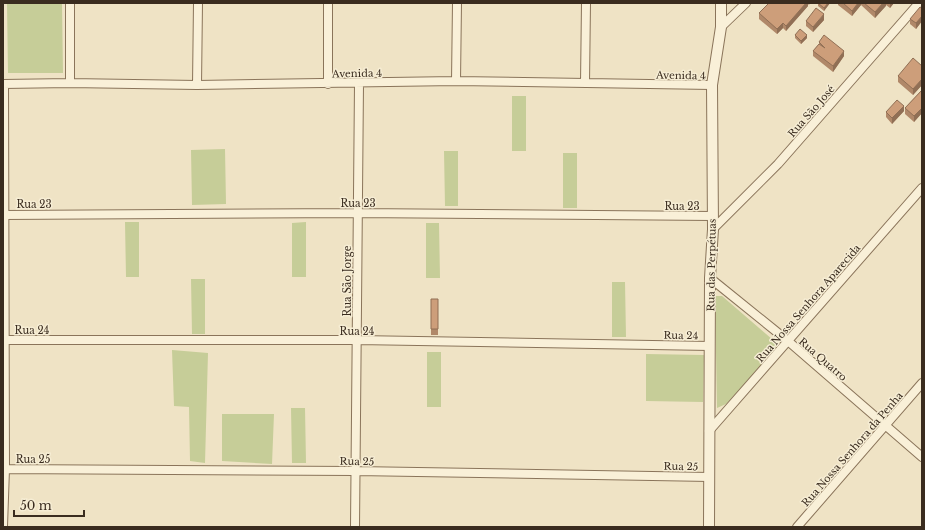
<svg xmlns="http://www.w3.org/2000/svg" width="925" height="530" font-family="'Libre Baskerville',serif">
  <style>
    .green { fill: #c6cd98 }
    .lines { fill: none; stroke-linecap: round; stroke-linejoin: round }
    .minor-casing { stroke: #8a745a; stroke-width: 10 }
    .tertiary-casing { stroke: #8a745a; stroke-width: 12 }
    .minor { stroke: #f9f0d8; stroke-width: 8 }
    .tertiary { stroke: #f9f0d8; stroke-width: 10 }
    .wall { fill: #b08869 }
    .shaded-wall { fill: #906f55 }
    .building { fill: #cd9e7a; stroke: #906f55 }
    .labels { text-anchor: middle; stroke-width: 3; stroke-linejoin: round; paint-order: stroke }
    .street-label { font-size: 10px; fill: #3a2c1f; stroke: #f6edd4 }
  </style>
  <rect width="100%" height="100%" fill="#efe3c5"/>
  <!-- green -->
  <path class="green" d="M7 3H62L63 73H8Z
    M512 96H526V151H512Z
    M225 149 226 204 192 205 191 150Z
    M444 151H458V206H445Z
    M563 153H577V208H563Z
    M125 222H139V277H126Z
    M306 222V277H292V223Z
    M426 223H439L440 278H426Z
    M191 279H205V334H192Z
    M612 282H625L626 337H612Z
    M715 296H722L780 346 726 404 717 408Z
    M172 350 208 353 205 463 190 461 189 407 174 406Z
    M427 352H441V407H427Z
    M646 354 704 355 703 402 646 401Z
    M291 408H305L306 463H292Z
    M222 414H274L272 464 222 461Z"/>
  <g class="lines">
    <!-- minor casing -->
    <g class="minor-casing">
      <path id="minor" d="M721 27 746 3
        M456 81 457 3
        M70 83V3
        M585 83 586 3
        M3 84 70 83 197 85 456 81 712 85
        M328 84V3
        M197 85 198 3
        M3 215 357 213 713 216
        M713 229 778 164 919 3
        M710 278 788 341 922 457
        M3 340H357L710 346
        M709 431 922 188
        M3 469 356 471 710 477
        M3 526 5 469 4 84
        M355 527 359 84
        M797 527 922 383"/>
    </g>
    <!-- tertiary casing -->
    <g class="tertiary-casing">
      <path id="tertiary" d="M709 527 710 278 713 229 712 85 721 27V3"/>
    </g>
    <!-- minor -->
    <use href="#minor" class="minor"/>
    <!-- tertiary -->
    <use href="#tertiary" class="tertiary"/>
  </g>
  <!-- wall -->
  <path class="wall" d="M769 3H810L809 5 808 4V6L786 31 783 28 777 34 759 19V13Z
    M818 3H830L824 11 818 6Z
    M838 3H894L890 8 886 5 875 18 861 5 852 16 838 5Z
    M922 8V21L916 29 910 24V19Z
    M824 20 813 32 806 26V21Z
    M795 35 807 38 801 44 795 38Z
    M819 42 844 56 833 72 813 56V51L819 44Z
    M922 66V85L913 95 898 82V76Z
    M922 90V113L914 122 905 114V108Z
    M904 111 892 124 886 117V112Z
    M431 299H438V335H431Z"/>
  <!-- shaded-wall -->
  <path class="shaded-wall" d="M806 3H808V6L786 31V26Z
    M828 3H830L824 11V8Z
    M858 3H861V5L852 16V11Z
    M883 3H886V6L875 18V12Z
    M890 3H894L890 8Z
    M824 14V20L813 32V27Z
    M922 16V21L916 29V23Z
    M783 23V28L777 34V29Z
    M807 35V38L801 44V41Z
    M844 51V56L833 72V66Z
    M922 79V85L913 95V89Z
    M904 106V111L892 124V118Z
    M922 108V113L914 122V116Z"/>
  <!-- building -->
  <path class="building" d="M769 3H806L786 26 783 23 777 29 759 13Z
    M818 3H828L824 8Z
    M843 3H858L852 11Z
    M864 3H883L875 12Z
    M920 7 922 8V16L916 23 910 19Z
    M816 8 824 14 813 27 806 21Z
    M800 29 807 35 801 41 795 35Z
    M824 35 844 51 833 66 813 51 819 44 825 48 819 42Z
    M913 58 922 66V79L913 89 898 76Z
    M922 90V108L914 116 905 108Z
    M897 100 904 106 892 118 886 112Z
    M431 299H438V329H431Z"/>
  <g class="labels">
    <!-- street labels -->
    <g class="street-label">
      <text transform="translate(357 73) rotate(-1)" y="4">Avenida 4</text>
      <text transform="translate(681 75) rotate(1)" y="4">Avenida 4</text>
      <text transform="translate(811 111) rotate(-49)" y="4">Rua São José</text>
      <text x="358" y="207">Rua 23</text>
      <text x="34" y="208">Rua 23</text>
      <text x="682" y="210">Rua 23</text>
      <text transform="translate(711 265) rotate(-89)" y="4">Rua das Perpétuas</text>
      <text transform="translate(347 281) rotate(-90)" y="4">Rua São Jorge</text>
      <text transform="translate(808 303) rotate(-49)" y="4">Rua Nossa Senhora Aparecida</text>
      <text x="32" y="334">Rua 24</text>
      <text x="357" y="335">Rua 24</text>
      <text transform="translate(681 335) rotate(1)" y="4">Rua 24</text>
      <text transform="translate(823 359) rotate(41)" y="4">Rua Quatro</text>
      <text transform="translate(852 449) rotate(-49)" y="4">Rua Nossa Senhora da Penha</text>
      <text x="33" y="463">Rua 25</text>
      <text transform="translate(357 461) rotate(1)" y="4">Rua 25</text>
      <text transform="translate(681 466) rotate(1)" y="4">Rua 25</text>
    </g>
  </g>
  <!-- border -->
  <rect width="925" height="530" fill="none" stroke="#3a2c1f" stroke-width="8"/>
  <!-- scale -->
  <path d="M14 510v6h70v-6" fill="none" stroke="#3a2c1f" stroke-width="2"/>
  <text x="20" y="510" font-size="12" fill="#3a2c1f" stroke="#f6edd4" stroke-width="3" paint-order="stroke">50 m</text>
</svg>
